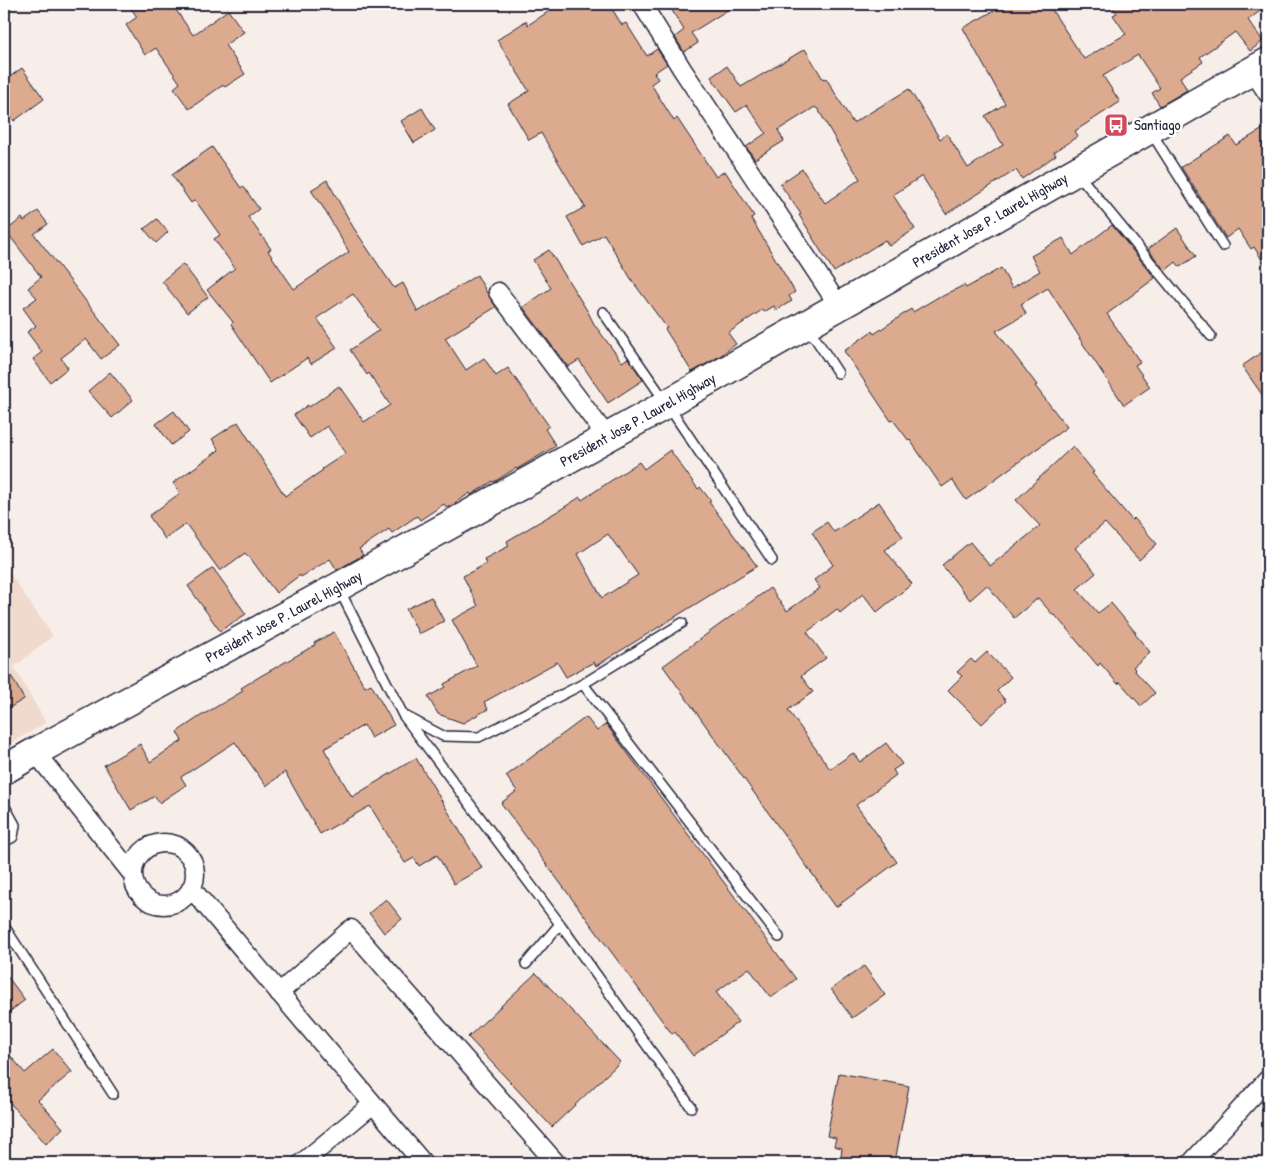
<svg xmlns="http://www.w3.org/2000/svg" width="1272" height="1167" font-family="'Patrick Hand',sans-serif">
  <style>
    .built { fill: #f0dace }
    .building { fill: #dcab8f; stroke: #22223b; fill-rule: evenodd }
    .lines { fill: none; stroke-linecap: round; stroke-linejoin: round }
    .lane-casing { stroke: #22223b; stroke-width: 12 }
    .street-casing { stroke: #22223b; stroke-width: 21 }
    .highway-casing { stroke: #22223b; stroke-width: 31 }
    .lane { stroke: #fff; stroke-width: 9 }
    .street { stroke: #fff; stroke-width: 18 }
    .highway { stroke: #fff; stroke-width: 28 }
    .labels { text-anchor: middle; stroke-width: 5; stroke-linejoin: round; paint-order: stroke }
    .poi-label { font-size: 15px; fill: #22223b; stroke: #fff; text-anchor: start }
    .street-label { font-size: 15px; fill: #22223b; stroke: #fff }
  </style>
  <rect width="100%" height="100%" fill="#f8eee9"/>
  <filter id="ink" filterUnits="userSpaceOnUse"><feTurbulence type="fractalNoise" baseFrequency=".02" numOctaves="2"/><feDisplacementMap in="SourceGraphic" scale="10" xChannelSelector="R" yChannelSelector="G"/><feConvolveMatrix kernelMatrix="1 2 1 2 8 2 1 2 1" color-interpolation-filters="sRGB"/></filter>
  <g filter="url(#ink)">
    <!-- built -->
    <path class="built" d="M4 565 53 636 14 667 46 723 4 747Z"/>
    <!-- building -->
    <path class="building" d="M128 4H172L193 35 228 10 244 32 225 45 245 74 225 87 223 85 189 109 174 88 180 83 156 48 145 55 126 25 137 17Z
      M560 4H609L622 25 626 23 647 56 657 49 667 64 654 73 658 79 651 84 674 121 677 118 716 177 725 171 754 216 751 218 795 292 789 296 792 301 776 310 774 306 764 312 762 310 728 333 736 344 720 356 692 372 665 329 667 328 633 282 604 234 583 246 567 217 585 207 541 133 529 140 508 104 529 91 497 40 526 21 528 25Z
      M668 4H737L691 33 698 43 684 52 675 37 684 30Z
      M1006 4H1048L1084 59 1126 34 1113 15 1117 13 1110 4H1268V5L1248 20 1263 41 1250 51 1235 32 1200 57 1203 62 1180 77 1187 90 1160 106 1152 93 1160 88 1138 55 1103 76 1120 102 1075 131 1078 136 1054 152 1056 155 1022 179 1016 170 946 214 922 176 893 195 915 229 889 246 885 240 834 272 812 237H813L799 215 801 214 780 184 802 169 825 203 860 179 839 146 818 109H817L815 107 778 130 784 141 755 159 746 147 766 133 747 105 736 112 711 77 727 66 741 87 805 49 823 79 826 78 853 123 909 89 940 139 947 134 968 168 1003 145 985 116 1005 104 963 28Z
      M22 68 44 99 14 121 4 106V81Z
      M422 108 435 130 414 143 401 121Z
      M1268 126V269L1254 247 1251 249 1238 229 1226 238 1181 167 1230 136 1236 145Z
      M212 147 241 188 243 186 259 209 248 217 271 249 268 251 294 289 349 252 321 204H320L311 190 327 180 353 227 394 288 403 283 418 312 477 275 487 293 490 298 496 307 445 338 466 370 484 358 496 376 508 368 549 426 545 429 556 446 517 469 516 468 494 482 493 481 471 495 470 493 447 508 444 504 420 520 417 516 392 533 389 529 359 549 363 555 337 570 330 559 301 577 300 575 276 593 248 555 247 556 245 553 220 571 186 524 165 539 149 516 180 493 173 483 219 450 212 439 238 422 285 496 323 470 322 469 346 453 327 426 310 438 294 415 308 405 309 407 339 386 364 422 390 405 369 373 367 375 350 350 379 330 353 294 317 318 337 348 311 364 307 358 270 383 231 324 233 322 207 290 235 268 214 239 220 235 195 200 191 203 172 175Z
      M38 211 48 224 34 234 120 345 101 359 86 339 61 358 68 368 50 382 33 359 42 352 27 332 36 326 23 308 37 298 28 288 41 277 6 231 22 218 24 221Z
      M157 219 168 232 156 243 144 229Z
      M1112 225 1155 278 1107 314 1140 362 1135 365 1150 387 1124 405 1079 338H1080L1048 288 1021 304 1026 314 996 331 1037 385 1035 386 1067 427 966 500 952 480 942 487 910 440 909 441 893 420 891 421 844 351 872 331 874 334 911 309 913 312 940 296 941 297 964 285 966 288 1001 268 1012 288 1040 271 1031 256 1063 238 1073 255Z
      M1177 228 1196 256 1180 267 1176 262 1165 271 1148 249Z
      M549 250 588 312 594 324 605 339 622 362 628 358 643 380 608 403 579 360 568 367 523 307 551 288 533 260Z
      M183 264 208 297 187 313 162 281Z
      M1268 348V403L1242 366Z
      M110 372 133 400 112 418 88 391Z
      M174 411 189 432 171 445 156 424Z
      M1073 446 1094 472 1092 473 1132 520 1134 518 1157 544 1139 560 1105 523 1075 548 1096 573 1077 589 1098 613 1111 603 1136 633 1135 634 1150 652 1133 667 1135 669 1134 670 1155 693 1141 706 1120 682 1118 684 1100 663 1098 666 1055 615 1054 616 1038 598 1014 618 987 585 970 600 942 565 970 542 990 566 1040 526 1016 500Z
      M670 450 698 489 700 487 711 501 709 502 757 566 596 666 594 662 566 677 557 662 484 702 488 709 463 723 438 714 428 697 445 687 444 684 477 666 452 620 478 606 463 576 486 564 484 559 509 546 507 541 563 508 580 497 582 500 639 462 644 469ZM608 534 618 548H619L638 575 602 598 578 554Z
      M879 502 903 537 885 550 912 584 877 612 863 594 840 613 837 609 807 632 826 658 801 676 813 692 788 710 830 769 853 753 860 762 886 743 902 764 893 770 896 775 856 805 897 862 836 907 663 666 770 588 787 611 820 588 814 580 833 565 812 532 827 522 834 532Z
      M213 568 246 614 220 631 188 586Z
      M431 597 444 621 419 634 406 609Z
      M334 632 365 687 371 684 394 725 371 738 364 725 324 749 352 797 416 758 482 868 454 884 437 855 419 866 414 858 405 863 370 806 320 834 285 772 266 786 235 742 181 777 186 785 159 803 155 796 131 810 104 765 140 744 150 762 182 741 177 732 199 717 243 691 241 688 259 677 315 645 314 643Z
      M987 652 1011 677 997 691 1006 701 982 724 948 690 962 676 957 672 971 659 975 663Z
      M4 663 24 699 4 711Z
      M586 717 597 731 606 724 796 979 771 998 749 968 716 992 738 1022 693 1056 675 1032 672 1034 501 803 517 791 506 776Z
      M386 899 402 919 384 933 369 913Z
      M864 966 885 995 852 1018 831 989Z
      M4 972 25 1000 4 1016Z
      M536 973 620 1062 552 1127 468 1037Z
      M4 1048 25 1073 53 1049 72 1072 38 1100 63 1128 46 1144 4 1096Z
      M839 1073 909 1086 895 1162 874 1158V1163H840L842 1148 834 1146 836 1138 827 1136Z"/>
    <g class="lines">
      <!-- lane casing -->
      <g class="lane-casing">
        <path id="lane" d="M1151 132 1223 246
          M1078 174 1211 336
          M603 312 667 404 772 560
          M808 327 838 373
          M339 589 403 715 443 736 479 737 583 684 682 623
          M583 684 779 937
          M403 715 560 924 691 1107
          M4 805 15 825 13 837 4 842
          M4 926 113 1094
          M526 964 560 924"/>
      </g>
      <!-- street casing -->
      <g class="street-casing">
        <path id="street" d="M642 4 682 69 839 306
          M1253 71 1268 94
          M498 292 607 437
          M35 752 133 875
          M133 874a31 31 0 1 1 62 0a31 31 0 1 1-62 0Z
          M191 888 423 1163
          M279 993 351 929 556 1163
          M302 1163 373 1104
          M1191 1163 1268 1079"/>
      </g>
      <!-- highway casing -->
      <g class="highway-casing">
        <g id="highway">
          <path id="s1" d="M4 770 35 752 338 587 667 404 1268 62"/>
        </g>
      </g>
      <!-- lane -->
      <use href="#lane" class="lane"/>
      <!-- street -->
      <use href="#street" class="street"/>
      <!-- highway -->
      <use href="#highway" class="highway"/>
    </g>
  </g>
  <!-- icons -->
  <defs>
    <g id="bus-square" transform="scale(1.25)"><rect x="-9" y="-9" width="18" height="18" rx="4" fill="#d1495b" stroke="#fff"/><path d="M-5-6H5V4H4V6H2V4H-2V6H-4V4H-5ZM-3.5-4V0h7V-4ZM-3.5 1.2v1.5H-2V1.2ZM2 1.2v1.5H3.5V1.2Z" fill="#fff"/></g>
  </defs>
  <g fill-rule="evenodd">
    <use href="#bus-square" x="1116" y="125"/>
  </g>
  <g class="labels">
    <!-- poi labels -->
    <g class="poi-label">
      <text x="1134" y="130">Santiago</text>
    </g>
    <!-- street labels -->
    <g class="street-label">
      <text dy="5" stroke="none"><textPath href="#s1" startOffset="1129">President Jose P. Laurel Highway</textPath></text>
      <text dy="5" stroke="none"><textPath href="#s1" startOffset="724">President Jose P. Laurel Highway</textPath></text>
      <text dy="5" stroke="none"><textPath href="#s1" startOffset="319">President Jose P. Laurel Highway</textPath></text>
    </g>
  </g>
  <!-- margin -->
  <rect width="1272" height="1167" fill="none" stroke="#fff" stroke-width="20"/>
  <rect x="10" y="10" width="1252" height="1147" fill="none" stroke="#22223b" stroke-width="2" filter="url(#ink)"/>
</svg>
